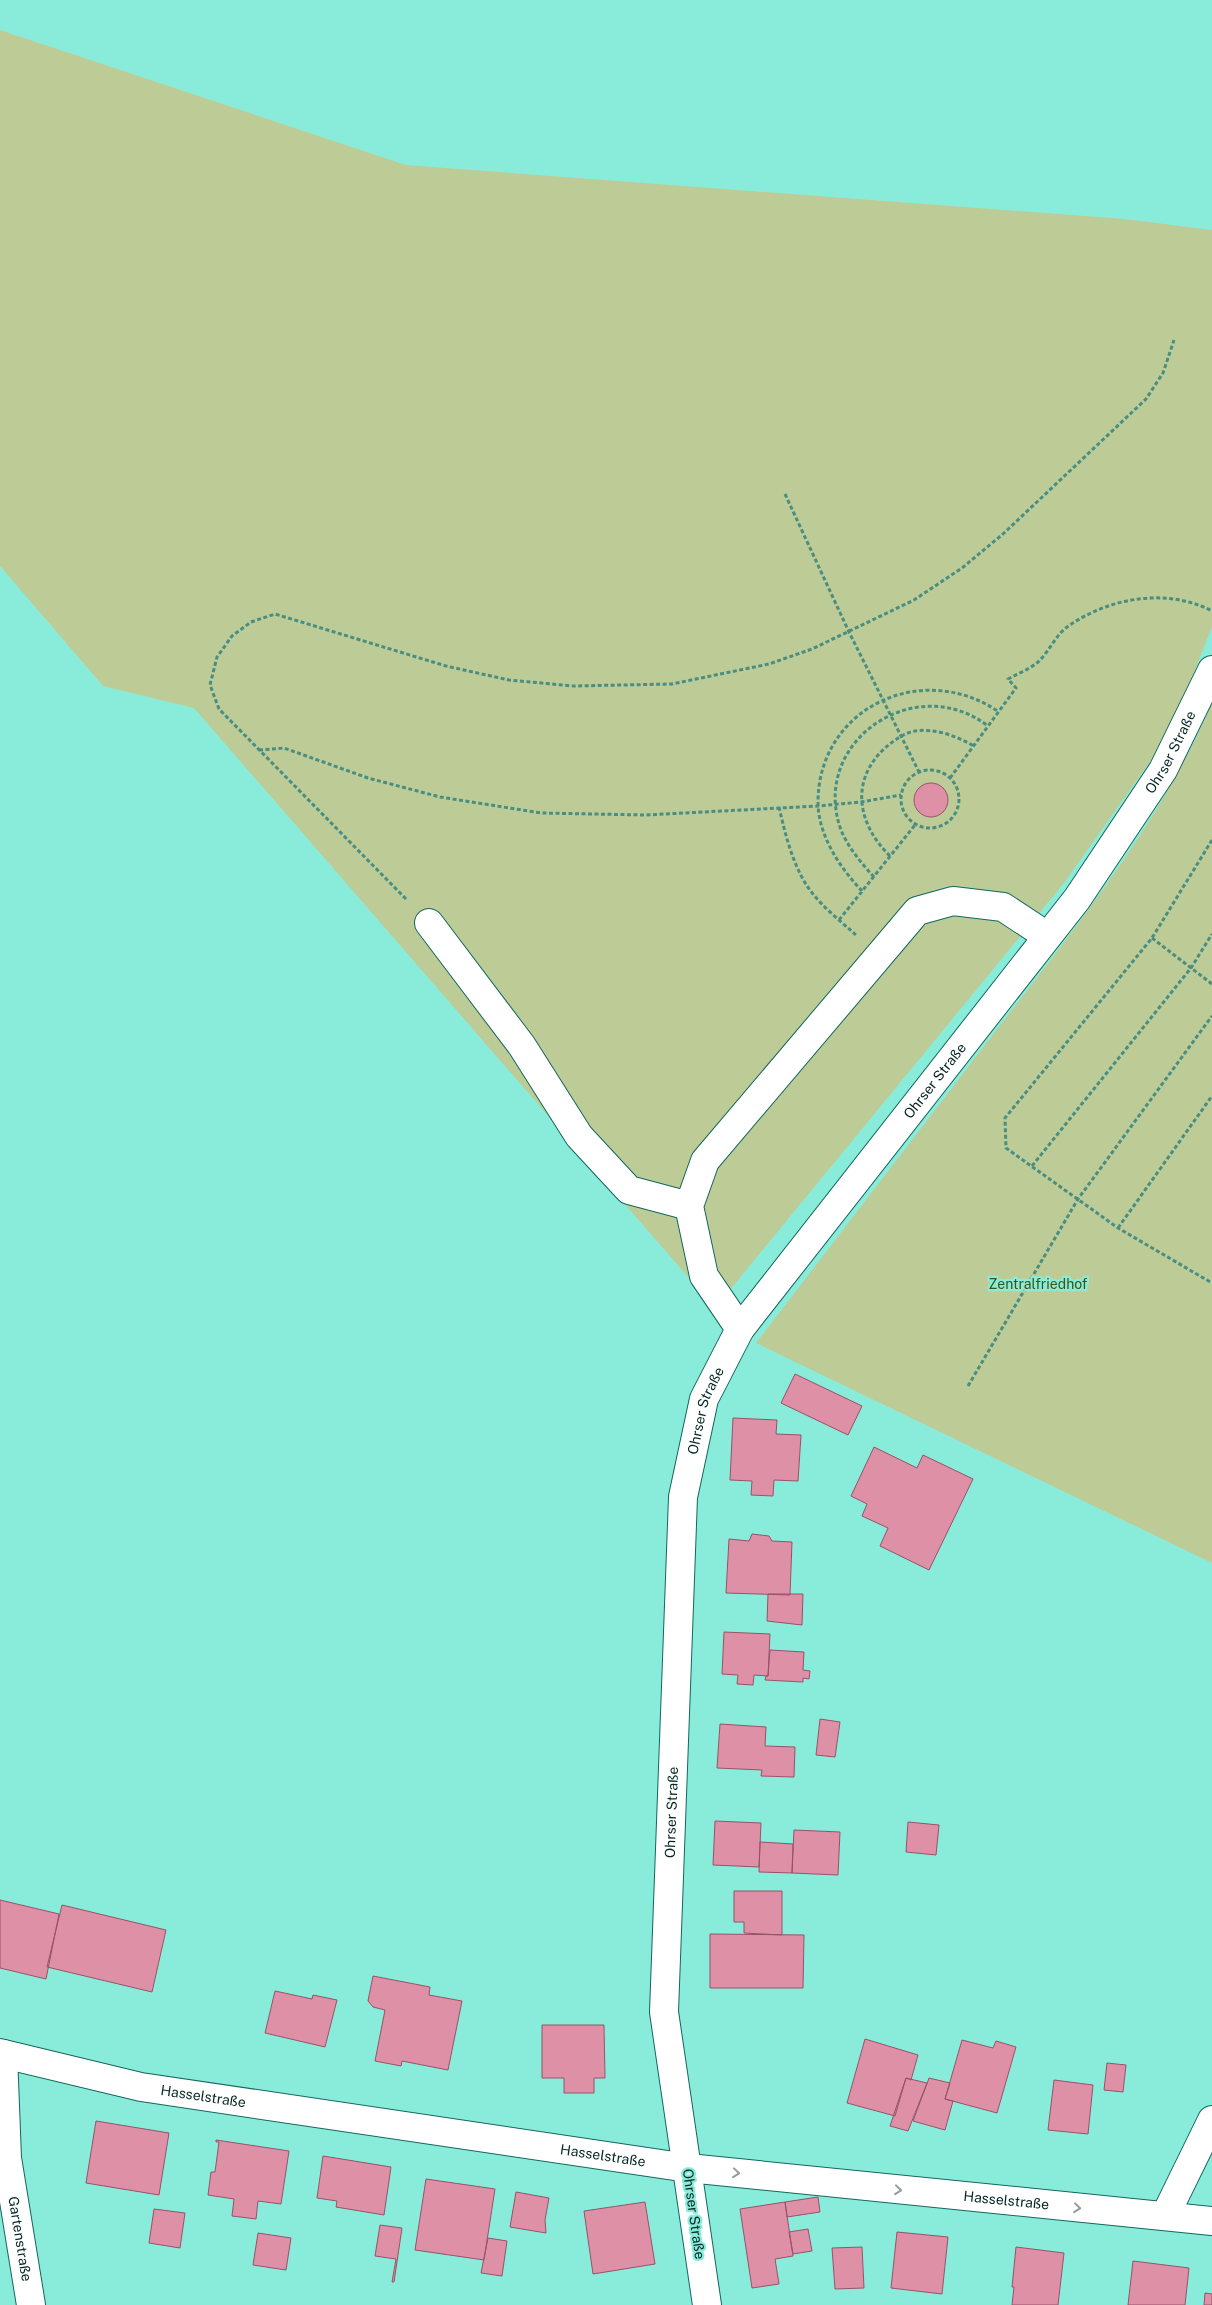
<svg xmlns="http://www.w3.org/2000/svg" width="1212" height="2305" font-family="'Public Sans',sans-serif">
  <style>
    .green { fill: #bdcc97 }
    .building { fill: #dd90a6; stroke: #985268 }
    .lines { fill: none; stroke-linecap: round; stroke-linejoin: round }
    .minor-casing { stroke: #13675c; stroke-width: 30 }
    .path { stroke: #4a8d81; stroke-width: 3; stroke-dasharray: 4 2.5; stroke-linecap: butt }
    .minor { stroke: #fff; stroke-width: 28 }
    .oneway { stroke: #8f9e9c }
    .labels { text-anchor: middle; stroke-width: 4.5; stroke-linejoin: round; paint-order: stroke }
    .street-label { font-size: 14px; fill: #062722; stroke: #89ecda }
    .park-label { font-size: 14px; fill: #43510e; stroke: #89ecda }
  </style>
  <rect width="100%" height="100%" fill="#89ecda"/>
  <!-- green -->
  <path class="green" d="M0 30 406 165 1125 219 1212 230V627L1187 690 1152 759 1064 883 715 1308 194 708 103 686 0 566Z
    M1212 703V1563L756 1343C839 1235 922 1127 1004 1020 1080 922 1163 818 1212 703Z"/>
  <!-- building -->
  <path class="building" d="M914 800a17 17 0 1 1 34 0a17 17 0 1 1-34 0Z
    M795 1374 862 1406 848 1435 781 1403Z
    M733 1418 777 1420 776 1434 801 1435 798 1481 774 1480 773 1496 751 1495 752 1481 730 1480Z
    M874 1447 917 1468 923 1455 973 1479 929 1570 880 1546 888 1528 862 1516 867 1504 851 1496Z
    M752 1534 769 1536 772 1541 792 1542 790 1595 726 1593 729 1539 749 1541Z
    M768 1594H803L802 1625 767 1621Z
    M724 1632 770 1634 768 1676 754 1675 753 1685 737 1684 738 1675 722 1674Z
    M770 1650 804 1652 803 1670 810 1671 809 1679 803 1678V1682L765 1680 766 1676H768Z
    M820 1719 840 1722 835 1757 816 1755Z
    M720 1724 766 1727 765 1746 795 1747 794 1777 761 1776 762 1770 717 1768Z
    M715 1821 761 1823 759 1867 713 1865Z
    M908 1822 939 1825 936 1855 906 1852Z
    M794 1830 840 1832 838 1875 792 1873Z
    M760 1842 793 1844 792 1873 759 1872Z
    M734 1891H782V1935L744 1933V1922H734Z
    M0 1900 59 1914 46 1979 0 1968Z
    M62 1905 166 1930 152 1992 47 1967Z
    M710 1934 804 1935 803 1988H710Z
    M373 1976 430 1987 429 1995 462 2001 448 2070 402 2061 401 2066 375 2061 385 2010 373 2007 368 2001Z
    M275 1991 312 1999 313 1995 337 2000 325 2047 265 2033Z
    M542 2025H604L605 2078H594V2093H564V2078H542Z
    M865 2039 918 2055 911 2080 906 2078 895 2116 847 2103Z
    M962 2040 993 2048 996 2041 1016 2047 997 2113 945 2099Z
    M1107 2063 1126 2065 1123 2092 1104 2090Z
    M906 2078 927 2083 908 2131 890 2126Z
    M929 2078 950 2083 945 2099 953 2101 945 2130 913 2121Z
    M1054 2080 1093 2085 1088 2134 1048 2130Z
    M96 2121 169 2133 159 2195 86 2183Z
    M216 2140 289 2151 281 2204 258 2201 256 2219 232 2216 234 2199 208 2195 211 2172H215L219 2142H216Z
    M323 2156 391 2167 384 2215 336 2207 337 2201 317 2198Z
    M426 2179 495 2189 484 2260 415 2250Z
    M516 2192 549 2198 545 2220 546 2233 510 2227Z
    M818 2197 820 2212 787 2217 785 2202Z
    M645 2202 655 2264 593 2274 584 2211Z
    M785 2202 793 2256 775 2259 779 2284 752 2288 740 2209Z
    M154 2209 185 2213 180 2248 149 2243Z
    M380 2225 402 2228 394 2282H392L396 2259 375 2256Z
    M808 2229 812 2251 793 2254 789 2232Z
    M897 2232 948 2237 942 2294 891 2288Z
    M258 2233 291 2238 286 2270 253 2265Z
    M488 2238 507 2241 502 2276 481 2273Z
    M862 2247 864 2288 835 2289 832 2248Z
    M1016 2247 1064 2253 1058 2305H1012L1014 2287H1012Z
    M1133 2261 1189 2268 1185 2305H1128Z
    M1205 2293 1212 2294V2305H1204Z"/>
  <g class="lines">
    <!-- minor casing -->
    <g class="minor-casing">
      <g id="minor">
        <path d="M429 923 522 1046 579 1136 629 1190 689 1206"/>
        <path d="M740 1329 704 1276 689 1206 705 1161 917 911 953 901 1003 907 1047 936"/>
        <path id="s1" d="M0 2053 141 2087 688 2168 1212 2221"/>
        <path id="s2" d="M3 2054 7 2158 31 2305"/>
        <path d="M1165 2216 1212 2120"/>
        <path id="s3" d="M707 2305 664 2012 683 1497 704 1399 740 1329 1077 899 1163 770 1212 670"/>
      </g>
    </g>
    <!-- path -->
    <path class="path" d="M785 494 849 632 919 772
      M259 750 284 748 368 778 440 797 541 813 646 815 818 806 861 802 901 795
      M901 799a29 29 0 1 1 58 0a29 29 0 1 1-58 0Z
      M950 778 1016 688 1008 679C1017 674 1030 669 1038 662 1049 652 1055 636 1067 627 1108 598 1166 587 1212 611
      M779 807C785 833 791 858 804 881 816 902 838 919 856 935
      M1212 840 1152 938 1005 1118 1006 1148 1118 1228 1212 1283
      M890 856C858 825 849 781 885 748 893 741 904 733 915 731 936 728 956 736 974 746
      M874 877C861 863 848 847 841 830 809 742 915 670 988 726
      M862 891C841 869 819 837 818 804 817 708 922 659 999 712
      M406 899 219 709 210 685 217 657 232 636 251 622 275 614 446 666 509 680 573 686 672 684 769 664 812 649 914 600 962 568 1003 534 1146 399 1163 373 1174 340
      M839 920 915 825
      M1152 938 1212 984
      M1032 1166 1191 968 1212 934
      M1118 1228 1212 1096
      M968 1386 1078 1199 1212 1016"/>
    <!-- minor -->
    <use href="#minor" class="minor"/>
  </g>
  <!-- one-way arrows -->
  <defs><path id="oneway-chevron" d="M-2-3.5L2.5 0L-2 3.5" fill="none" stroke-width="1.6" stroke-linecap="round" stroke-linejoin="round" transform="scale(1.25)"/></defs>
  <g class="oneway">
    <use href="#oneway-chevron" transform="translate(736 2173) rotate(6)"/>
    <use href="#oneway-chevron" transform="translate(898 2190) rotate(6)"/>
    <use href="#oneway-chevron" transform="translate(1077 2208) rotate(6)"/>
  </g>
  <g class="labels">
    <!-- street labels -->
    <g class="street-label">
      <text dy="5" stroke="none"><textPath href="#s3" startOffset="1711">Ohrser Straße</textPath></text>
      <text dy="5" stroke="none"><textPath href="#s3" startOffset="1306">Ohrser Straße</textPath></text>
      <text dy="5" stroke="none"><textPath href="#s3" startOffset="901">Ohrser Straße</textPath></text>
      <text dy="5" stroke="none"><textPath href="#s3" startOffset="496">Ohrser Straße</textPath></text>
      <text dy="5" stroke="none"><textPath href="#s1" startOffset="208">Hasselstraße</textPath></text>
      <text dy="5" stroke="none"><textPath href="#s1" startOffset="612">Hasselstraße</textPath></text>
      <text dy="5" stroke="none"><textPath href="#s1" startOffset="1018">Hasselstraße</textPath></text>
      <text transform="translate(694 2214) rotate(82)" y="5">Ohrser Straße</text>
      <text dy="5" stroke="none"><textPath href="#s2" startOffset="186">Gartenstraße</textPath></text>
    </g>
    <!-- park labels -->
    <g class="park-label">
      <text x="1038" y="1289">Zentralfriedhof</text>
    </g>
  </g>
</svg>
